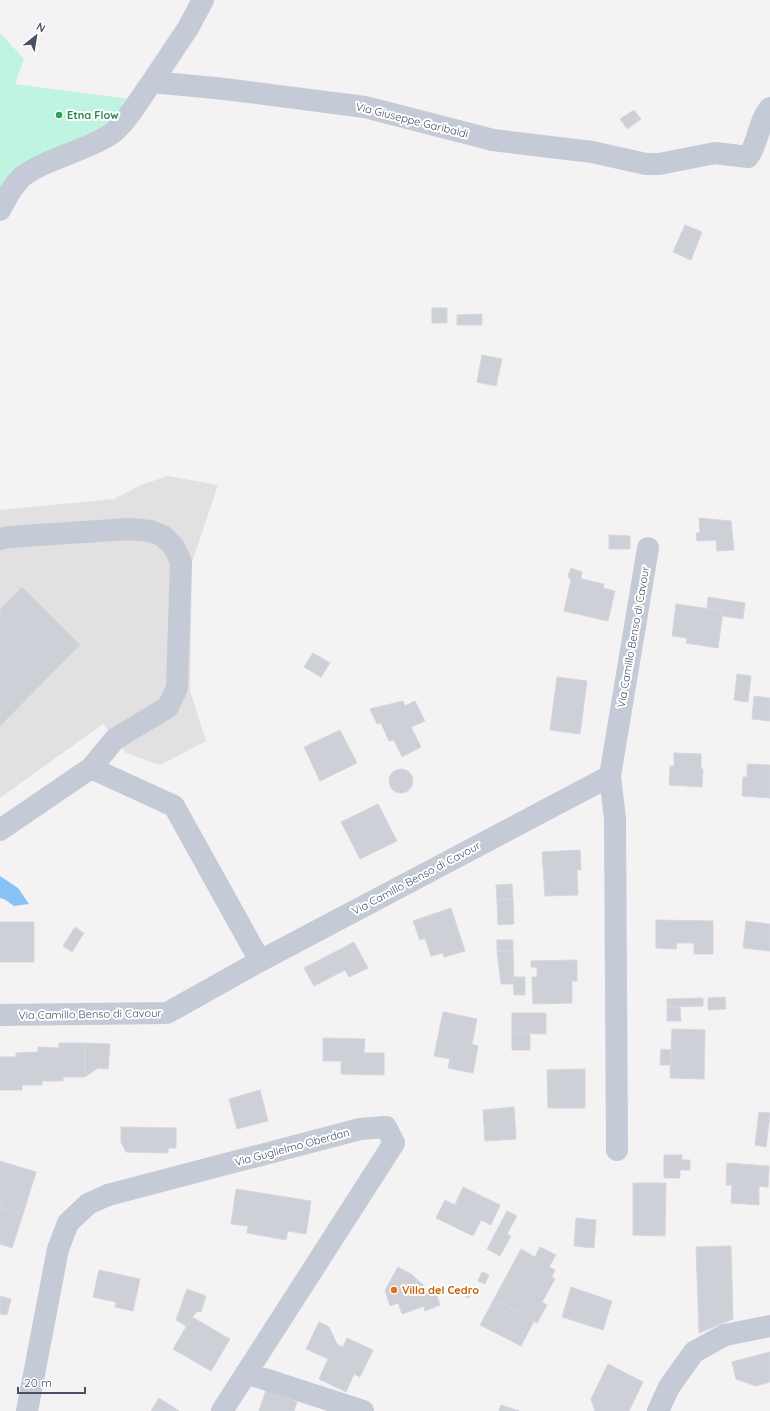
<svg xmlns="http://www.w3.org/2000/svg" width="770" height="1411" font-family="Quicksand,sans-serif">
  <style>
    .education { fill: #e2e0e1 }
    .green { fill: #bef4e0 }
    .water { fill: #87c4f5 }
    .building { fill: #ced0d8; stroke: #d5d6de }
    .lines { fill: none; stroke-linecap: round; stroke-linejoin: round }
    .minor { stroke: #c5cad7; stroke-width: 22 }
    .leisure-dot { fill: #2e9e5b; stroke: #fff; stroke-width: 1.5 }
    .food-dot { fill: #e8710a; stroke: #fff; stroke-width: 1.5 }
    .labels { text-anchor: middle; stroke-width: 4; stroke-linejoin: round; paint-order: stroke }
    .leisure-label { font-size: 11px; font-weight: bold; fill: #27864d; stroke: #fff; text-anchor: start }
    .street-label { font-size: 11px; fill: #484f62; stroke: #fff }
    .food-label { font-size: 11px; font-weight: bold; fill: #c56008; stroke: #fff; text-anchor: start }
  </style>
  <rect width="100%" height="100%" fill="#f4f2f2"/>
  <!-- education -->
  <path class="education" d="M168 476 218 485 192 562 190 691 206 741 160 765 126 753 103 724 0 798V510L114 499 141 485Z"/>
  <!-- green -->
  <path class="green" d="M0 33 24 59 15 84 129 99 107 131 0 194Z"/>
  <!-- water -->
  <path class="water" d="M0 876 18 888 29 904 14 906 4 899 0 898Z"/>
  <!-- building -->
  <path class="building" d="M634 110 641 119 627 129 620 119Z
    M685 225 702 232 691 260 673 252Z
    M432 308H447V323H432Z
    M482 314V325H457V315Z
    M482 355 502 359 496 386 477 382Z
    M699 518 731 521 734 550 717 551 716 540 697 541 696 533H700Z
    M609 535 630 536V549H609Z
    M571 568 582 572 581 579 604 584 603 588 615 591 608 621 564 611 571 580 568 576Z
    M22 587 80 645 0 726V609Z
    M708 597 745 603 743 619 723 616V611L707 608Z
    M676 604 723 611 718 648 686 643 687 638 672 636Z
    M313 653 330 663 321 677 304 667Z
    M737 674 751 676 748 702 734 700Z
    M557 677 587 681 580 734 550 730Z
    M754 696 770 698V721L752 719Z
    M403 701 405 706 415 701 425 721 411 727 421 747 402 757 394 740 389 741 381 723 377 724 370 709Z
    M340 730 357 763 320 781 304 747Z
    M674 753 701 754V769H703L702 787 669 785 670 766H674Z
    M747 764 770 765V798L742 796 743 777H747Z
    M389 781a12 12 0 1 1 24 0a12 12 0 1 1-24 0Z
    M378 804 397 841 360 859 341 822Z
    M580 850 581 870H577L578 895 545 896 542 852Z
    M512 884 513 899 497 900 496 885Z
    M513 899 514 924 498 925 497 900Z
    M451 908 465 951 444 957 443 953 431 956 425 938 420 940 413 921Z
    M656 920 713 921V954H694V943H677L676 949 656 948Z
    M746 921 770 924V951L743 948Z
    M0 922H34V962H0Z
    M75 927 84 933 72 952 63 946Z
    M497 940H513V951H497Z
    M354 942 368 968 349 977 345 970 314 986 304 968Z
    M497 951H513L514 984H501Z
    M577 960V981H572V1003L533 1004 532 977H537V967H531V961Z
    M513 977H525V995H514Z
    M725 997 726 1009 708 1010V998Z
    M703 998V1006L667 1007V999Z
    M667 1007H680L681 1021H667Z
    M443 1012 477 1019 472 1044 478 1046 473 1073 448 1068 450 1059 434 1056Z
    M512 1013H546V1034L512 1033Z
    M672 1029 705 1030 704 1079 670 1078Z
    M512 1033 530 1034V1050H512Z
    M323 1038 365 1039 364 1053H384V1075L341 1074V1061H323Z
    M59 1043H85V1077H63V1081H42V1085H22V1090H0V1057H16V1053L38 1052V1047L59 1048Z
    M85 1043 110 1044 108 1069 98 1068 85 1077Z
    M661 1049 671 1050V1065H660Z
    M585 1069V1108H548L547 1070Z
    M260 1090 268 1121 237 1129 229 1099Z
    M514 1107 516 1139 485 1141 483 1110Z
    M759 1112 770 1113 766 1147 755 1145Z
    M121 1127 176 1128V1148H168V1153L126 1152 121 1142Z
    M664 1155H682V1160H690V1170H680V1178H664Z
    M0 1161 36 1172 23 1214 0 1207Z
    M727 1163 769 1166 768 1187 759 1186V1205L731 1203 732 1185H726Z
    M633 1183H666L665 1236 633 1235Z
    M463 1187 500 1205 491 1225 481 1220 473 1236 436 1218 445 1200 455 1205Z
    M236 1189 311 1201 306 1234 288 1231 286 1240 247 1233 248 1226 231 1224Z
    M0 1207 23 1214 12 1248 0 1244Z
    M507 1211 517 1216 507 1234 511 1236 500 1256 487 1249Z
    M576 1218 596 1220 594 1248 574 1246Z
    M731 1246 733 1319 699 1333 696 1247Z
    M540 1247 556 1255 549 1267 555 1270 552 1277 555 1279 542 1302 547 1305 537 1323 494 1299 521 1249 535 1257Z
    M398 1267 411 1274 431 1292 435 1290 440 1305 425 1311 424 1306 402 1314 398 1303 390 1306 385 1290Z
    M99 1270 140 1279 133 1311 115 1307 116 1302 93 1297Z
    M482 1272 489 1275 485 1284 478 1281Z
    M465 1287 472 1293 468 1298 460 1292Z
    M571 1287 612 1301 603 1330 562 1317Z
    M187 1289 206 1296 201 1312 197 1311 186 1326 176 1320Z
    M0 1296 11 1299 7 1315 0 1314Z
    M494 1299 534 1321 521 1346 480 1325Z
    M192 1317 230 1339 211 1371 173 1349Z
    M319 1322 329 1327 337 1344 343 1347 347 1338 373 1350 360 1377 354 1374 346 1392 319 1379 328 1359 306 1349Z
    M770 1352V1382L756 1386 736 1379 732 1362Z
    M608 1364 643 1382 629 1411H595L591 1399Z
    M266 1390 297 1402 294 1411H259Z
    M159 1398 179 1411H151Z
    M501 1405 519 1411H499Z"/>
  <g class="lines">
    <!-- minor -->
    <path class="minor" d="M152 82 188 28 203 0
      M0 210C6 199 12 186 22 177 43 160 84 151 108 136 125 126 140 98 152 82L225 89 365 107 493 140 592 152 646 164H659L715 153 748 157C759 142 758 122 770 108
      M0 539 8 537 129 529 150 531 163 536 174 547 181 562 177 688 168 707 115 739 91 768
      M610 776 615 819 617 1150
      M0 830 91 768 174 806 260 961
      M0 1015 167 1013 260 961 610 776 648 548
      M246 1373 363 1411
      M27 1411 58 1249 68 1223 88 1204 108 1195 360 1129 386 1127 394 1143 222 1411
      M658 1411 669 1387 694 1352 725 1335 770 1326"/>
  </g>
  <!-- markers -->
  <circle class="leisure-dot" cx="59" cy="115" r="4"/>
  <circle class="food-dot" cx="394" cy="1290" r="4"/>
  <g class="labels">
    <!-- leisure labels -->
    <g class="leisure-label">
      <text x="67" y="119">Etna Flow</text>
    </g>
    <!-- street labels -->
    <g class="street-label">
      <text transform="translate(412 120) rotate(14)" y="4">Via Giuseppe Garibaldi</text>
      <text transform="translate(633 637) rotate(-80)" y="4">Via Camillo Benso di Cavour</text>
      <text transform="translate(416 878) rotate(-28)" y="4">Via Camillo Benso di Cavour</text>
      <text transform="translate(90 1014) rotate(-1)" y="4">Via Camillo Benso di Cavour</text>
      <text transform="translate(292 1147) rotate(-15)" y="4">Via Guglielmo Oberdan</text>
    </g>
    <!-- food labels -->
    <g class="food-label">
      <text x="402" y="1294">Villa del Cedro</text>
    </g>
  </g>
  <!-- north arrow -->
  <g transform="translate(36 36) rotate(30)" stroke="#ffffff" stroke-width="3" paint-order="stroke">
  <path d="M0-3L7 15L0 10L-7 15Z" fill="#484f62"/>
  <text y="-6" font-size="11" font-weight="bold" text-anchor="middle" fill="#484f62">N</text>
  </g>
  <!-- scale -->
  <path d="M18 1387v6h67v-6" fill="none" stroke="#484f62" stroke-width="2"/>
  <text x="24" y="1387" font-size="12" fill="#484f62" stroke="#ffffff" stroke-width="3" paint-order="stroke">20 m</text>
</svg>
